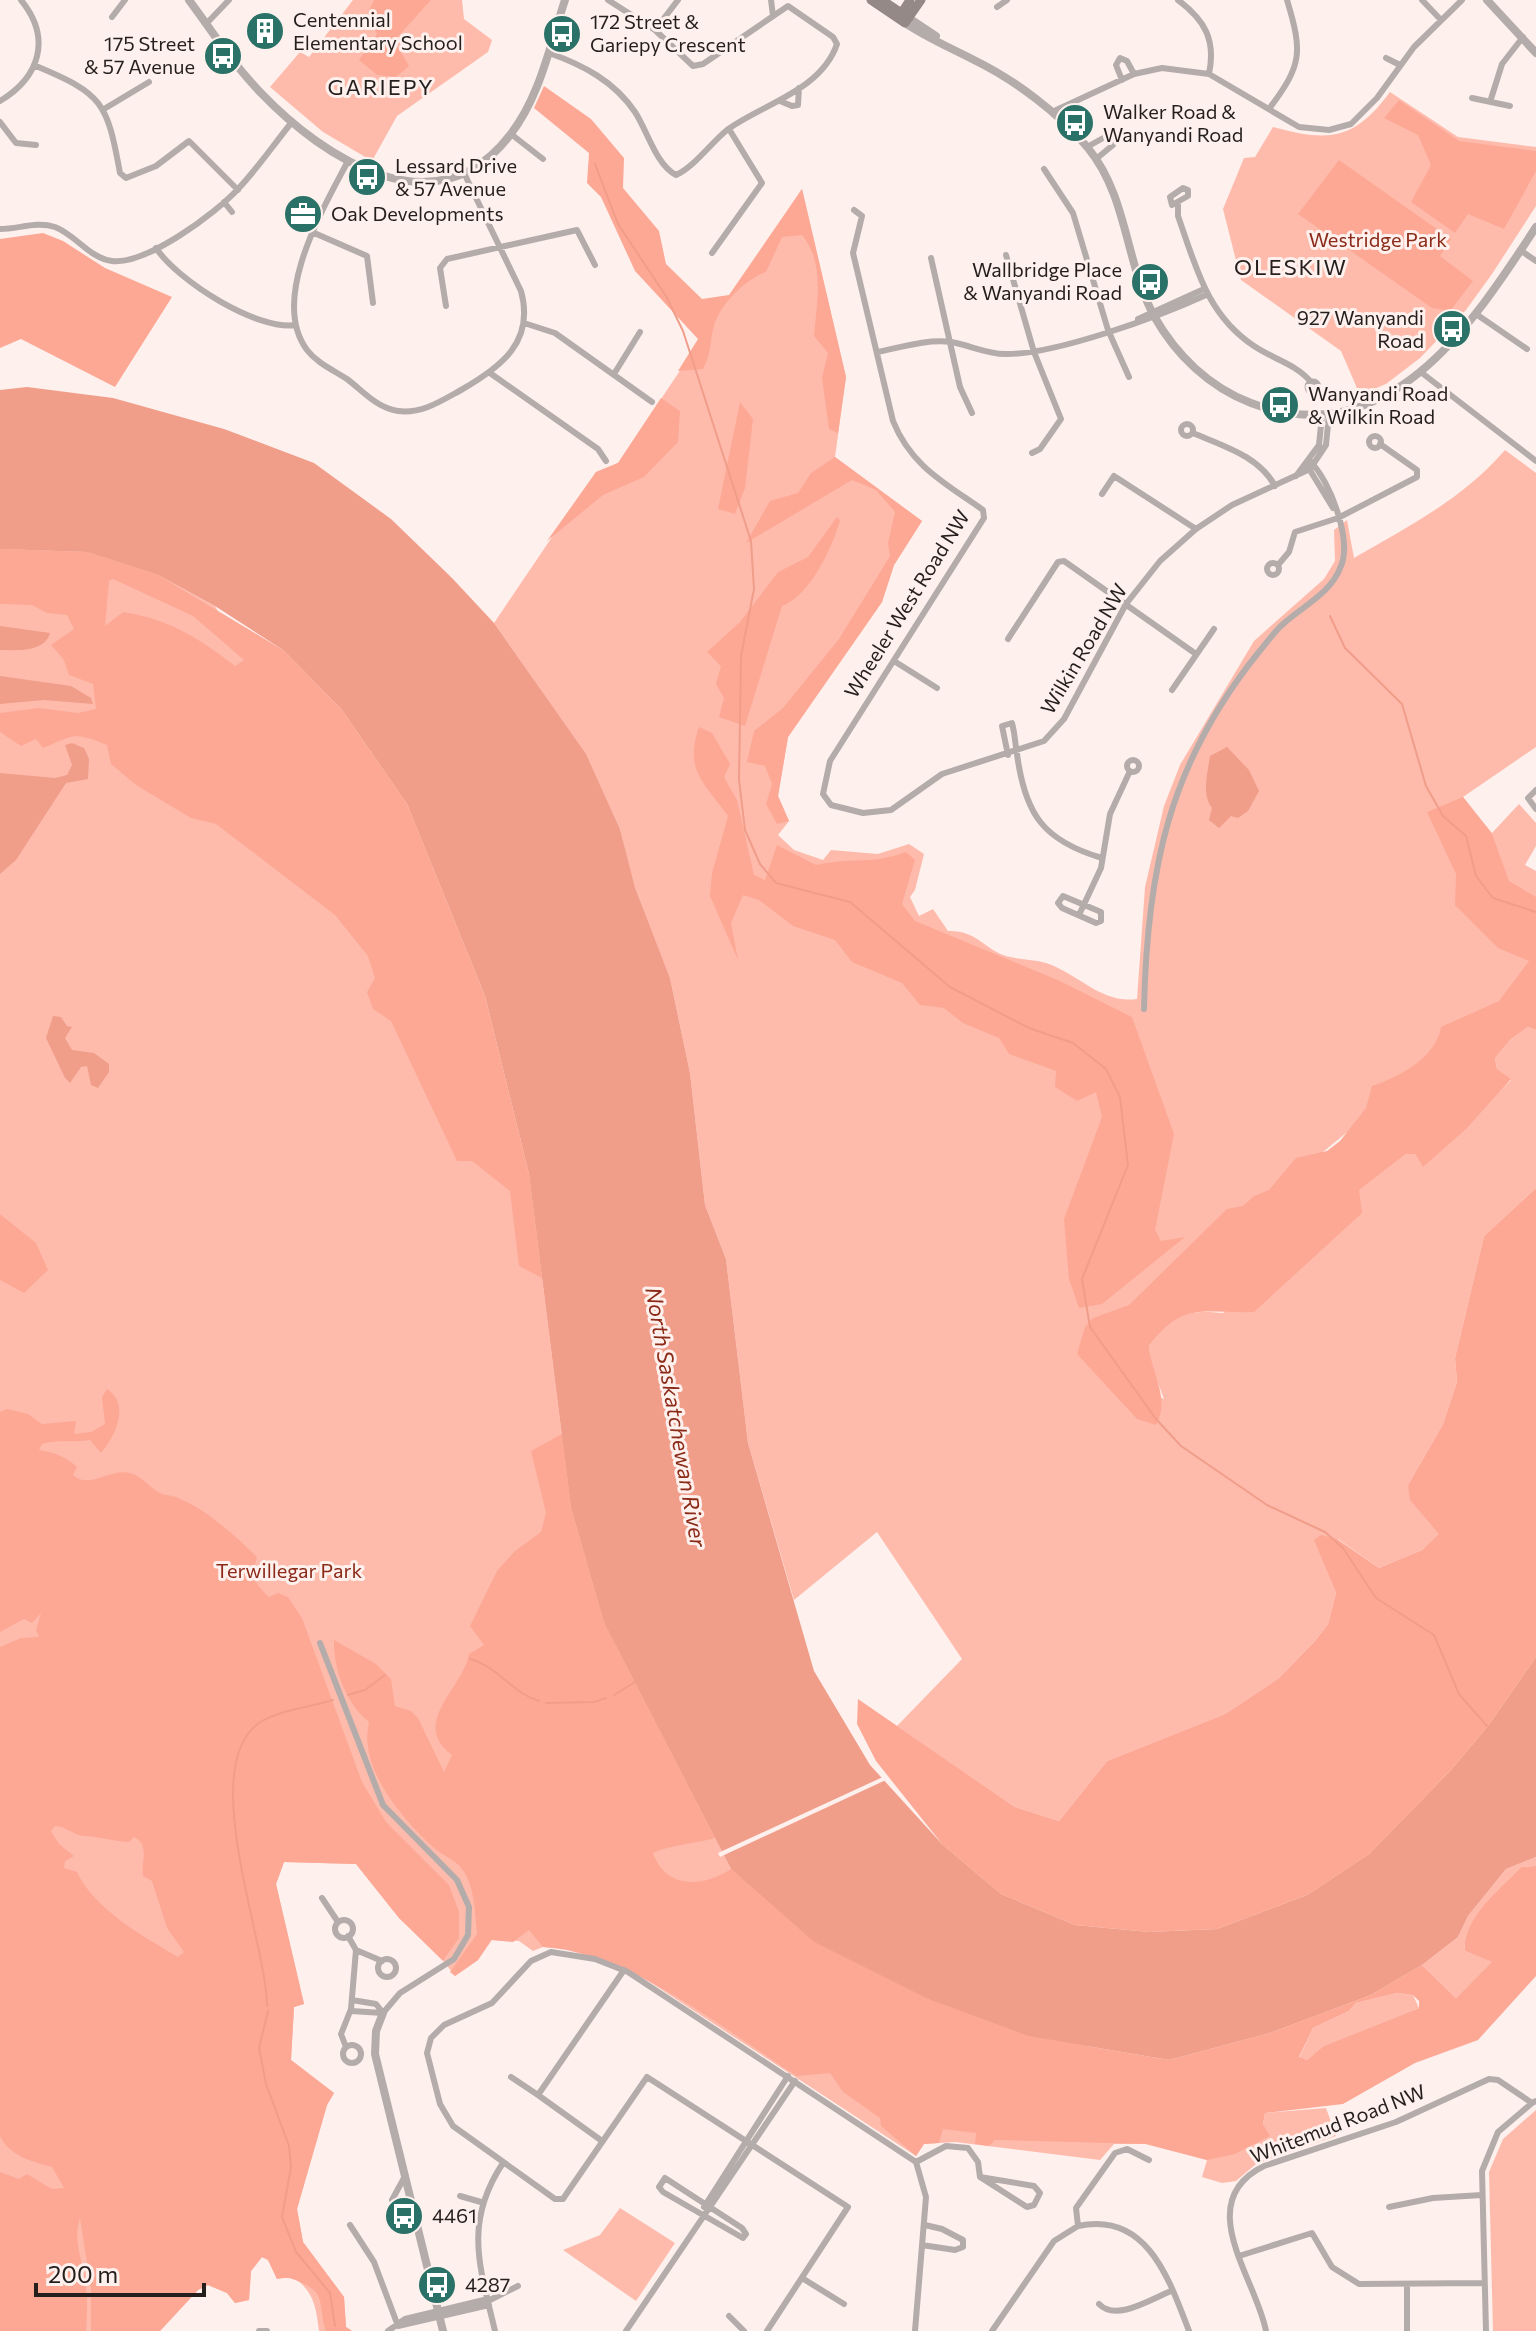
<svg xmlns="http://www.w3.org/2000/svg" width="1536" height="2331" font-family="Commissioner,sans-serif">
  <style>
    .green { fill: #febbac }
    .forest { fill: #fda895; fill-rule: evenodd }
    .water { fill: #f09d8a }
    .pier { fill: #fef0ed }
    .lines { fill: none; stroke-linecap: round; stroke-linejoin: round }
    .stream { stroke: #f09d8a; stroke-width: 2 }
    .minor { stroke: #b4acaa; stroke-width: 6 }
    .tertiary { stroke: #b4acaa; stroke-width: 8 }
    .secondary { stroke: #948987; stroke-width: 9 }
    .labels { text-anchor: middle; stroke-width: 6; stroke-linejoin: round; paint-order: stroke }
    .poi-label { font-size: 20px; fill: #241e1c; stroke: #fef0ed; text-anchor: start }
    .park-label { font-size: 20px; fill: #8b2a18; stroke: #fef0ed }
    .street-label { font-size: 20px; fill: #241e1c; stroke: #fef0ed }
    .neighbourhood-label { font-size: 22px; letter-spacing: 2px; fill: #241e1c; stroke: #fef0ed }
    .water-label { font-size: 22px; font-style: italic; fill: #8a2a17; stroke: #fef0ed }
  </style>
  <rect width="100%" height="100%" fill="#fef0ed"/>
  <!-- green -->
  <path class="green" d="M353 0H462L464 19 492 40 488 52 397 116 372 161 323 132 270 87 300 52 309 57Z
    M1390 92 1458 137 1536 147V206L1492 274 1466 310 1420 358 1386 384 1360 395 1341 351 1241 280 1223 209 1244 158 1255 157 1273 127C1328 142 1354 141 1390 92Z
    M802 189 846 377 835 457 922 521 894 565 882 602 788 737 778 796 789 821 778 835 794 850 823 860 831 850 878 854 909 844 924 854 915 890 910 897 919 916 933 909 948 931C975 930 983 947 1003 955 1017 960 1033 959 1046 963 1079 974 1101 1004 1137 999L1145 887 1164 806 1180 765 1254 641 1324 579 1335 561 1334 530 1347 520 1354 558C1409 526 1463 499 1505 450L1536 473V747L1463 797 1492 833 1519 804 1536 823V846L1525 865 1536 871V977L1077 1354 1164 1399 1151 1365 1149 1346C1172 1315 1186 1309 1223 1313L1358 1190 1406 1154H1415L1423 1166 1511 1080 1497 1069 1495 1058 1511 1039 1528 1027 1536 1030V1188L1484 1236 1455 1358 1457 1382 1443 1424 1408 1485 1440 1534 1422 1550 1379 1568 1338 1539 1315 1541 1336 1593 1328 1624 1315 1641 1279 1678 1225 1714 1107 1761 1059 1821 1015 1807 897 1726 962 1659 877 1532 794 1600 748 1443 726 1259 705 1205 690 1073 670 978 634 888 620 829 586 755 494 623 596 472 618 463Z
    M0 549 87 552 158 575 215 606 529 1174 571 1508 604 1623 731 1869 1269 2136 1263 2124 1265 2113 1326 2108 1336 2136 1256 2164 1236 2181 1222 2183 1202 2177 1207 2160 1146 2144H1114L1100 2160 955 2142 924 2144 916 2156 627 1967 562 1948 543 1947 533 1951 519 1941 492 1940 478 1960 455 1976 438 1954 399 1918 356 1864 284 1862 276 1884 304 2004 294 2007 291 2060 334 2093 327 2105 297 2209 303 2242 344 2297 346 2327 352 2331H319C316 2307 314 2290 291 2276L277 2279 268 2260 262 2257 251 2271 249 2300 235 2303 227 2293 208 2285 198 2290 160 2331H0Z
    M1536 1857V1866L1521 1867C1501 1888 1461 1919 1465 1951L1493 1962 1456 1998 1422 1965 1458 1937 1468 1916 1506 1869Z
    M1397 1993 1413 1995 1419 2008 1325 2046 1307 2060 1299 2058 1313 2028 1349 2011 1356 2003Z
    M1536 2110V2331H1493L1489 2172 1503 2139Z
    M620 2208 675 2243 636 2301 563 2250 600 2235Z"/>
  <!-- forest -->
  <path class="forest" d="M374 0H431L394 41 409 66 396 77 377 75 359 60 377 34 367 15Z
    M544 86 591 119 624 158 623 188 659 231 666 264 702 299 729 295 802 189 846 377 838 433 829 429 822 378 828 353 814 336C817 301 825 264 802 235L782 237 766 272C745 280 721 303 714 326 709 344 713 349 703 369L678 371 698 339 635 271 601 197 587 183 589 153 534 108Z
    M1399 100 1459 141 1536 151V171L1504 229 1468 214 1455 233 1411 202 1431 165 1418 135 1384 118Z
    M1339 160 1451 239 1440 256 1473 281 1450 311 1432 308 1298 214Z
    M43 233 63 241 105 268 172 297 115 387 21 339 0 348V239Z
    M661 398 680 411 678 442 644 477 603 495 547 541 596 472 618 463Z
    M740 402 753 419 745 488 735 514 718 509Z
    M835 457 922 521 894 565 882 602 788 737 778 796 789 821 777 824 766 804 772 784 765 766 747 762 754 731 783 708 839 639 890 556 888 543 895 512 876 490 852 480 746 543 770 501 798 493 811 473Z
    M837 517 840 520C833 547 809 597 782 606L745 726 719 717 724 698 716 684 721 666 707 652 740 622 778 572 808 557Z
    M0 549 87 552 158 575 283 650 342 710 407 804 485 996 529 1174 542 1278 519 1266 510 1191 472 1161H457L391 1021 373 1009 367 992 375 978 368 956 335 915 216 824 191 818 136 785 111 764 107 745C72 731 75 735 43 748L36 739 21 746 0 732V713L39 708 78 713 96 709 93 684 69 675 64 660 51 645 74 629 67 615 47 613 32 605 0 604ZM113 579 193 616 244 660 235 666C199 638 169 619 123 612L105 626 109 581Z
    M699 727 712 733 730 764 724 777 737 800 754 875 765 880 777 845 816 865C850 857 871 865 906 852L915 860 902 904 915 921 1060 981 1132 1017 1174 1134 1155 1230 1161 1241 1185 1237 1102 1304 1079 1308 1069 1279 1064 1219 1102 1117 1096 1092 1077 1101 1055 1087 1056 1071 1009 1054 999 1038 963 1023 944 1008 920 1005 902 983 852 962 835 940 793 926 759 900 743 895 731 923 738 960 710 896 712 873 728 816C704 782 684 771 699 727Z
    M1463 797 1492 834 1509 881 1536 897V1030L1528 1027 1511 1039 1495 1058 1497 1069 1511 1079 1466 1129 1423 1167 1415 1154H1406L1359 1190 1362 1213 1254 1312C1204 1314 1183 1300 1149 1346 1151 1374 1171 1398 1156 1425L1137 1419 1077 1354 1085 1327 1093 1318 1129 1305 1227 1209 1243 1206 1254 1196 1269 1190 1296 1158 1327 1151 1340 1141 1366 1108 1372 1086C1399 1077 1436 1058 1441 1027L1499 1001 1529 961 1498 948 1455 905 1456 874 1427 812Z
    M1536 1188V1657L1488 1726 1451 1770 1369 1854 1307 1895 1217 1929 1149 1932 1075 1925 1001 1894 942 1844 876 1761 857 1724 858 1699 1015 1807 1059 1821 1107 1761 1225 1714 1279 1678 1315 1641 1328 1624 1336 1593 1314 1540 1321 1535 1337 1539 1379 1568 1422 1550 1439 1534 1410 1500 1408 1485 1443 1424 1457 1382 1455 1358 1484 1236Z
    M0 1214 36 1243 48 1270 24 1293 0 1280Z
    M107 1389C131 1404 115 1437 101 1453L90 1440C74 1443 58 1439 42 1444L39 1450C53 1452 67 1457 77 1467L73 1475C90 1490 109 1468 130 1473 141 1475 150 1488 160 1493 166 1496 173 1495 178 1498 206 1509 236 1536 257 1557 251 1578 254 1582 269 1597L278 1593 288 1597 302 1618 362 1782 386 1822 449 1885 459 1912V1938L443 1961 399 1918 356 1864 284 1862 276 1884 304 2004 294 2007 291 2060 334 2093 327 2105 297 2209 303 2242 344 2297 346 2327 352 2331H326C318 2309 327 2293 302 2283 291 2278 290 2277 277 2279L268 2260 262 2257 251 2271 249 2300 235 2303 227 2293 208 2285 198 2290 160 2331H91V2289L80 2218C72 2242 84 2263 86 2286 88 2301 87 2316 86 2331H0V2172L19 2179 27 2174 52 2189 64 2188 52 2167C33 2162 9 2156 0 2136V1647L21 1638 39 1637 36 1630 41 1613 32 1623 24 1619 0 1632V1412L7 1409 28 1414 42 1424 76 1421 74 1434 91 1432 105 1424 102 1397ZM55 1826C66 1826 74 1836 85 1836 100 1837 113 1841 129 1842L134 1837C150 1845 141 1861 143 1876L152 1881 167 1928 184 1952 178 1957C143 1936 95 1910 77 1872L64 1868 65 1861 74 1856 59 1844 51 1831Z
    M562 1434 571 1508 604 1623 715 1838C695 1844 672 1844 653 1853 666 1890 704 1887 731 1869L814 1942 928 1999 1028 2036 1169 2060 1270 2033 1371 1995 1422 1965 1456 1998 1492 1962 1465 1951C1461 1919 1501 1888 1521 1867L1536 1866V1976L1478 2040 1415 2063 1343 2104 1265 2113 1263 2124 1270 2136 1235 2154 1207 2160 1146 2144 995 2140 989 2146 975 2144 976 2133 943 2129 939 2143 924 2144 916 2156 881 2126 880 2118 843 2092 830 2073 797 2076C724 2030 630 1952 543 1947L529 1930 513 1942 491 1940 478 1960 455 1976 450 1972 477 1934C475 1914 475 1886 462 1869 456 1860 441 1855 433 1847 401 1818 358 1767 369 1722 346 1704 333 1668 334 1640L376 1664 391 1679 395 1706 411 1711 418 1718 444 1772 452 1755C409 1723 463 1689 469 1654L484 1645 470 1626 497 1571 515 1551 541 1532 546 1513 531 1451ZM1397 1993 1413 1995 1419 2001V2008L1324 2046 1307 2060 1299 2057 1313 2028 1349 2011 1356 2003Z"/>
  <!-- water -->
  <path class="water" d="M27 387 113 398 224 429 314 463 391 519 452 578 494 623 586 754 620 829 635 888 670 978 690 1073 705 1205 726 1259 748 1443 814 1671 870 1765 942 1844 1001 1894 1075 1925 1149 1932 1217 1929 1307 1895 1369 1854 1451 1770 1488 1726 1536 1657V1857L1506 1869 1468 1916 1458 1937 1422 1965 1371 1995 1270 2033 1169 2060 1028 2036 928 1999 814 1942 731 1869 604 1623 571 1508 529 1174 485 996 407 804 342 710 283 650 215 606 158 575 87 552 0 549V390Z
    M0 626 50 633C44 653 17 650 0 650Z
    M0 676 71 686 91 698 93 704 44 700 0 704Z
    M72 743 84 748 89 759 88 779 66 783 16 860 0 874V773L55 778 67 775 72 765 65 745Z
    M1227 747 1249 770 1259 791 1248 811 1238 818 1231 816 1219 828 1209 820 1212 808C1201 794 1208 772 1210 756Z
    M53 1016 61 1017 67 1026 72 1027 65 1038 72 1050 94 1053 109 1064V1072L98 1088 91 1085 87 1066 81 1067 70 1083 65 1078 46 1038Z"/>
  <!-- pier -->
  <path class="pier" d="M885 1776 888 1779 720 1857 718 1853Z"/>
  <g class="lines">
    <!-- stream -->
    <path class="stream" d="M595 164 618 224 666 296 683 331 751 541 754 589 741 656 739 780 745 830 760 864 776 883 850 902 950 987 1029 1028 1073 1043 1106 1069 1120 1097 1128 1165 1082 1279 1090 1327 1156 1419 1181 1446 1267 1505 1325 1532 1343 1548 1376 1598 1434 1635 1459 1694 1487 1726
      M1330 616 1345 648 1402 704 1426 786 1443 816 1466 836 1476 876 1493 898 1536 912
      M470 1659C499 1667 512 1693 539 1701
      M348 1695 365 1690 385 1675
      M614 1695 635 1682
      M546 1703 594 1702 606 1698
      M267 2006C267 1942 194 1762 262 1721 281 1710 311 1707 333 1700
      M268 2011 259 2048 266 2084 289 2146 291 2167 282 2217 296 2252 330 2293 335 2326"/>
    <!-- minor -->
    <path class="minor" d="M771 0 773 16
      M1178 0C1205 20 1216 40 1209 74
      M1422 0 1441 20
      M997 7 1007 0
      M112 17 125 0
      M207 23 229 0
      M655 30 678 0
      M549 53C583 65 614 81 635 112 647 130 656 165 676 175 694 167 711 143 727 130 762 104 821 91 837 44L833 37 788 6 703 64 693 66 655 30 608 0
      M1386 58 1400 65
      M36 66C103 94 107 102 120 173L126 178 156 166 189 141 238 190
      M1122 80 1116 65 1120 58 1127 61 1134 74
      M1472 98 1510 106
      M0 101C40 77 52 38 21 0
      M780 101 792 106 798 105 799 88
      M1490 102 1502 64 1523 37
      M104 109 149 82
      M1269 109C1302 65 1303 53 1287 0
      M1052 112 1134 74 1162 68 1209 74 1299 127 1329 130 1351 124 1377 98 1414 47 1462 0
      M0 122 16 143 36 145
      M511 134 543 159
      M1087 147 1105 137 1113 140V145L1096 159
      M348 161C324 207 269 299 307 350 317 363 333 370 347 379 363 391 377 408 398 411 422 414 441 401 461 390 501 367 535 342 521 291L464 173
      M1044 169 1073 213 1108 330 1129 377
      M1183 188 1188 190V196L1172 205 1170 197Z
      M224 202 232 212
      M1178 204V216C1196 267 1207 315 1254 346 1273 359 1296 364 1311 382
      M854 210 862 216 853 253 893 421C911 466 945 483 983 510L984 518 830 761 823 794 831 805 863 813 891 810 942 774 1044 741 1064 719 1126 604 1160 561 1196 529 1232 505 1310 469 1326 445 1329 414
      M0 229C19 229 36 221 55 227 76 235 89 258 112 261 146 265 215 214 238 189 258 168 274 144 292 122
      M312 232 367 256 373 303
      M156 248C178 281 257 331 296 325
      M1520 250 1536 261
      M712 253 762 183 729 129
      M1006 255 1034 352 1061 419 1040 449 1032 453
      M931 258 960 387 972 413
      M446 306 440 268 447 259 577 230 595 265
      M1476 314 1527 349
      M1138 319 1204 289
      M524 323 555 333 652 402
      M878 352C902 347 927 339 951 342 969 345 987 354 1005 354 1055 355 1160 316 1206 295
      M490 373 598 449 606 461
      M1422 373 1536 461
      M614 374 640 332
      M1307.5 387a5.5 5.5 0 1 1 11 0a5.5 5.5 0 1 1-11 0Z
      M1181 430a6 6 0 1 1 12 0a6 6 0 1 1-12 0Z
      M1193 433C1223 446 1259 456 1275 486
      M1369 442a6 6 0 1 1 12 0a6 6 0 1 1-12 0Z
      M1308 467 1333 508
      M1296 476 1319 445 1322 415
      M1102 494 1114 476 1196 529
      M1267 569a6 6 0 1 1 12 0a6 6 0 1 1-12 0Z
      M1278 565 1289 552 1295 532 1338 518 1417 477V470L1380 444
      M1008 639 1058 562 1064 561 1196 654
      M894 661 937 688
      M1172 690 1214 629
      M1008 755 1002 726 1012 723C1015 734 1015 743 1017 754 1025 815 1044 841 1102 858
      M1127 766a6 6 0 1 1 12 0a6 6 0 1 1-12 0Z
      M1536 790 1528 798 1536 809
      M1063 896 1101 912V921L1096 923 1062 908 1058 903Z
      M1079 915 1101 868 1110 814 1130 771
      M1144 1009C1147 869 1169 764 1258 653 1266 644 1273 633 1282 625 1302 606 1331 594 1341 566 1352 539 1330 481 1310 461
      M320 1643 383 1805 457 1880 469 1907 468 1935 454 1959 400 1993 383 2013
      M322 1898 338 1922
      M335 1929a9 9 0 1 1 18 0a9 9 0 1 1-18 0Z
      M356 1950 382 1961
      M378 1968a9 9 0 1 1 18 0a9 9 0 1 1-18 0Z
      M352 2000 376 2004 383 2013
      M351 2011 383 2013
      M343 2054a9 9 0 1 1 18 0a9 9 0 1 1-18 0Z
      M346 2047 341 2034 351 2009 356 1950 348 1936
      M511 2077 538 2095
      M602 2141 538 2095 624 1970
      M916 2162 946 2146 968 2148 978 2162 980 2177 1027 2207 1034 2205 1040 2193 1034 2186 980 2177
      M404 2178 392 2200 414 2218
      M665 2178 742 2228 746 2234 743 2238 663 2192 659 2187Z
      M460 2196 481 2202
      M704 2207 788 2076
      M1389 2207 1433 2198 1482 2195
      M350 2225 374 2262 398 2326
      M1078 2226C1147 2211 1169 2279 1189 2331
      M922 2245 955 2250 963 2247V2240L942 2229 925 2225
      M1239 2256 1312 2233 1332 2267 1359 2284 1483 2283
      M802 2278 844 2304
      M1407 2286V2331
      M488 2301 518 2286
      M1099 2304C1116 2322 1151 2299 1171 2291
      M729 2316 744 2331
      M398 2326 489 2305
      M259 2331H267
      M388 2331 405 2319 488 2299
      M495 2331C480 2267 463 2223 503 2163
      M626 2331 795 2081
      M767 2331 848 2207 647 2077 567 2193 563 2199H555L453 2126 440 2104 427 2053 431 2038 444 2025 492 2003 531 1961 551 1952 595 1959 628 1972 916 2162 926 2197 915 2331
      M992 2331 1054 2241 1078 2226 1076 2208 1115 2153 1127 2149 1149 2160
      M1266 2331C1256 2278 1191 2202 1264 2166L1396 2122 1489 2079 1498 2080 1532 2103 1536 2101
      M1486 2331 1482 2171 1498 2132 1532 2103"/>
    <!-- tertiary -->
    <path class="tertiary" d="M189 0C212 31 233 64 260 92 324 159 436 232 510 135 540 97 550 45 565 0
      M1487 0 1536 53
      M909 18 936 36
      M905 23C927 38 951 48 974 60 1015 80 1059 113 1088 148 1128 197 1125 262 1154 316 1176 355 1209 387 1251 403 1388 455 1472 325 1536 227
      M383 2013 376 2031 375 2054 443 2331"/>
    <!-- secondary -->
    <path class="secondary" d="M871 0 905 23 921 0
      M882 0 909 18
      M899 17 910 0"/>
  </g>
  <!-- icons -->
  <defs>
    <g id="building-disc" transform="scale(2)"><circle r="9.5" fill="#2a7167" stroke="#fef0ed"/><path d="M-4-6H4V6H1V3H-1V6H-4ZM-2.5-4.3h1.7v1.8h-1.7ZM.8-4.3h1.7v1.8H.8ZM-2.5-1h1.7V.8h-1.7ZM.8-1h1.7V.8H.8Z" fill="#fff"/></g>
    <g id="bus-disc" transform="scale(2)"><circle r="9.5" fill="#2a7167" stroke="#fef0ed"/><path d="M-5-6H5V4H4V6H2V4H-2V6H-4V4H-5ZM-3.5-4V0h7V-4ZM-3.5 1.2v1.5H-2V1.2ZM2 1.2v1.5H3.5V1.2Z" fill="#fff"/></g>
    <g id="office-disc" transform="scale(2)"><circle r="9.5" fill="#2a7167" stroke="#fef0ed"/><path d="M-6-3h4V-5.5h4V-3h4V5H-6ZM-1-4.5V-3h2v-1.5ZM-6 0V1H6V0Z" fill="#fff"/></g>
  </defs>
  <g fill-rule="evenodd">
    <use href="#building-disc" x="265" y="31"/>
    <use href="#bus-disc" x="562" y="34"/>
    <use href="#bus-disc" x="223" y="56"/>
    <use href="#bus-disc" x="1075" y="123"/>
    <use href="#bus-disc" x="367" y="177"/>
    <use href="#office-disc" x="303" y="214"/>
    <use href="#bus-disc" x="1150" y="282"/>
    <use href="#bus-disc" x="1452" y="329"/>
    <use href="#bus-disc" x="1280" y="405"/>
    <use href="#bus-disc" x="404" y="2216"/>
    <use href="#bus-disc" x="437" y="2285"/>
  </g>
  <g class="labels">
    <!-- poi labels -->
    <g class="poi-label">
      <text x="293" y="27">Centennial<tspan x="293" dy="23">Elementary School</tspan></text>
      <text x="590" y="29">172 Street &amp;<tspan x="590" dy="23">Gariepy Crescent</tspan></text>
      <text x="195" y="51" text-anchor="end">175 Street<tspan x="195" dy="23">&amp; 57 Avenue</tspan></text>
      <text x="1103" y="119">Walker Road &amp;<tspan x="1103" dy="23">Wanyandi Road</tspan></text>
      <text x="395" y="173">Lessard Drive<tspan x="395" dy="23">&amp; 57 Avenue</tspan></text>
      <text x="331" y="221">Oak Developments</text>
      <text x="1122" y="277" text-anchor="end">Wallbridge Place<tspan x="1122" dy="23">&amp; Wanyandi Road</tspan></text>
      <text x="1424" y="325" text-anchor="end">927 Wanyandi<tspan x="1424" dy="23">Road</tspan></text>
      <text x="1308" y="401">Wanyandi Road<tspan x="1308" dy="23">&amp; Wilkin Road</tspan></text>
      <text x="432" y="2223">4461</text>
      <text x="465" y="2292">4287</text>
    </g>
    <!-- park labels -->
    <g class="park-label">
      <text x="1378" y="247">Westridge Park</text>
      <text x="289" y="1578">Terwillegar Park</text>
    </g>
    <!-- street labels -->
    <g class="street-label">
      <text transform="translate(907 604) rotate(-58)" y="7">Wheeler West Road NW</text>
      <text transform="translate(1084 649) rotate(-59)" y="7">Wilkin Road NW</text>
      <text transform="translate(1338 2124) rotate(-21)" y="7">Whitemud Road NW</text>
    </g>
    <!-- neighbourhood labels -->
    <g class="neighbourhood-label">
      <text x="381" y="95">GARIEPY</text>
      <text x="1291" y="275">OLESKIW</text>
    </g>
    <!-- water labels -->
    <g class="water-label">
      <text transform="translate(676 1417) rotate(80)" y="8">North Saskatchewan River</text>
    </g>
  </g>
  <!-- scale -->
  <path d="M36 2283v12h168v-12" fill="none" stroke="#241e1c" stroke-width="4"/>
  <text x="48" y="2283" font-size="24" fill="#241e1c" stroke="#fef0ed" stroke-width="6" paint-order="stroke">200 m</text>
</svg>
